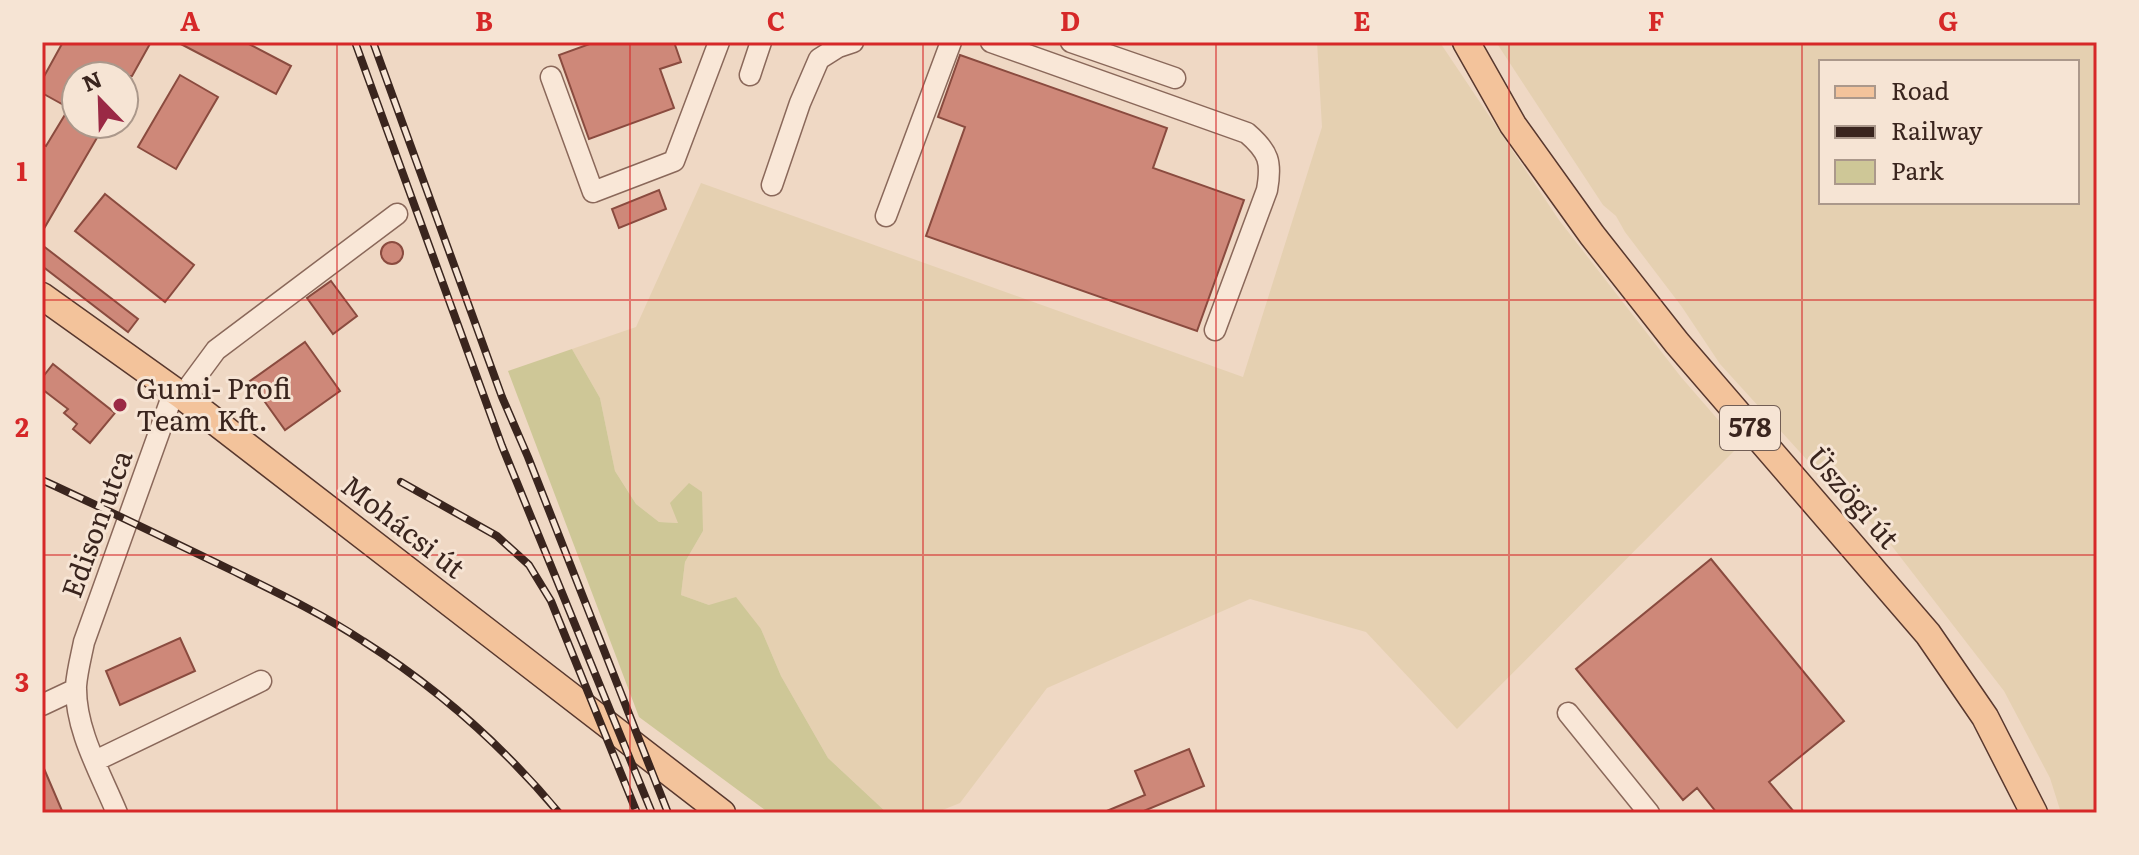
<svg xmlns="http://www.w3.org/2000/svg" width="2139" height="855" font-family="Literata,serif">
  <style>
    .farmland { fill: #e5d0b1; fill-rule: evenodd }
    .green { fill: #cec797 }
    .building { fill: #ce8879; stroke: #8a4b3f; stroke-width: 2 }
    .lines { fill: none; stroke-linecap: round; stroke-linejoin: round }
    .minor-casing { stroke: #8a685a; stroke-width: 23 }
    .major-casing { stroke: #58382e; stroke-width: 29 }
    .minor { stroke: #f9e7d7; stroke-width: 20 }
    .major { stroke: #f3c39b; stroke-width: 26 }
    .rail-casing { stroke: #3a251e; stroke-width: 8 }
    .rail { stroke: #f6e4d4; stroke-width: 5; stroke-dasharray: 15; stroke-linecap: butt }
    .grid { fill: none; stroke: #d62828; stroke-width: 2; stroke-opacity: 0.55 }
    .poi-dot { fill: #9a2945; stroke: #f6e4d4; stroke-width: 3 }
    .labels { text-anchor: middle; stroke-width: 6; stroke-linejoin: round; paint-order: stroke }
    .shield { fill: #f6e4d4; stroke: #725e55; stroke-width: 2 }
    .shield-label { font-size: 26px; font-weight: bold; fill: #3a251e }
    .poi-label { font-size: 28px; fill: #3a251e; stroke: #f6e4d4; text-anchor: start }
    .street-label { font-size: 28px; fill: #3a251e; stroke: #f6e4d4 }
    .neatline { fill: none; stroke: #d62828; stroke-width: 3 }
    .grid-label { font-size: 26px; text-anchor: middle; font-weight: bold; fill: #d62828 }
  </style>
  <rect width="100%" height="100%" fill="#efd8c4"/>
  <!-- farmland -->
  <path class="farmland" d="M1317 42H1437L1441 44 1559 220 1681 377 1740 445 1457 729 1366 632 1250 599 1047 688 960 803 935 813H887L828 758 781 676 761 629 709 605 681 595 685 562 703 531 679 523 659 522 636 504 615 471 600 398 572 349 636 327 701 183 1243 377 1322 127Z
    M1496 42H2097V813H2061L2050 778 2004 691 1881 532 1818 472 1720 364 1682 307 1625 232 1616 216 1603 205ZM1821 62H2077V202H1821Z"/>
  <!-- green -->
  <path class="green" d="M572 349 600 398 615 471 636 504 659 522 678 523 670 503 689 483 702 492 703 531 685 562 681 595 709 605 736 597 761 629 781 676 828 758 887 813H769L639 717 508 371Z"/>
  <!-- building -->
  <path class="building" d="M63 42H151L132 76H76V124H105L42 232V144L46 146 69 108 42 93V80Z
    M177 42H245L291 66 276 94Z
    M595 42H674L681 62 660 69 674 108 589 139 559 55Z
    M960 55 1167 128 1153 168 1244 200 1197 331 926 236 965 127 938 117Z
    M180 75 218 97 176 169 138 147Z
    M659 190 666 209 619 228 612 209Z
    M105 194 194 265 165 302 75 231Z
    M381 253a11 11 0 1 1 22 0a11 11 0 1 1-22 0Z
    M42 245 138 319 128 332 42 266Z
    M331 281 357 316 333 334 307 298Z
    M305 342 340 391 285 430 250 381Z
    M53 364 115 413 90 443 73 429 77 424 64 413 68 409 42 389V378Z
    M1711 559 1844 721 1769 782 1795 813H1717L1697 788 1683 800 1576 669Z
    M180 638 195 671 120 705 106 671Z
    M1189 749 1204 786 1139 813H1102L1145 795 1135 771Z
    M42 764 63 813H42Z"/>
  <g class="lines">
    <!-- minor casing -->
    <g class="minor-casing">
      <path id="minor" d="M991 42 1247 133C1269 152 1272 162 1267 190L1215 330
        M1071 42 1175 78
        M750 75 761 42
        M551 77 593 192 674 161 719 42
        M772 185 800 103 819 59 838 47 853 42
        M886 216 951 42
        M182 396 216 350 397 214
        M42 705 76 689
        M1568 713 1649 813
        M95 761 261 681
        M117 813C101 774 75 730 76 686 77 672 81 657 84 642L174 391"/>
    </g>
    <!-- major casing -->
    <g class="major-casing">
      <path id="major" d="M1466 42 1513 125 1592 235 1677 343 1928 634 1985 717 2034 813
        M42 296 182 396 722 813"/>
    </g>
    <!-- minor -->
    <use href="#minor" class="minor"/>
    <!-- major -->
    <use href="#major" class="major"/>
    <!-- rail casing -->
    <g class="rail-casing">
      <path id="rail" d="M355 42 502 446 652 813
        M373 42 502 397 528 457 668 813
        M42 480C105 509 167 539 229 569 274 591 321 613 363 641 436 687 503 746 559 813
        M401 482 497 536 529 565 551 601 637 813"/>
    </g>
    <!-- rail -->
    <use href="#rail" class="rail"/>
  </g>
  <!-- grid -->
  <path class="grid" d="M337 42V813M630 42V813M923 42V813M1216 42V813M1509 42V813M1802 42V813M42 300H2097M42 555H2097"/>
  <!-- markers -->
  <circle class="poi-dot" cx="120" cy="405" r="8"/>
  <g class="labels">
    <!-- shield labels -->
    <rect class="shield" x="1720" y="406" width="60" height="44" rx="6"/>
    <g class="shield-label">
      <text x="1750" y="437">578</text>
    </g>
    <!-- poi labels -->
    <g class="poi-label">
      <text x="136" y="399">Gumi- Profi<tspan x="136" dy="32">Team Kft.</tspan></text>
    </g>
    <!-- street labels -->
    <g class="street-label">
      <text transform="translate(1853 498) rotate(49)" y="10">Üszögi út</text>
      <text transform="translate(97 524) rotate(-70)" y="10">Edison utca</text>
      <text transform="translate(403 527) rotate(38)" y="10">Mohácsi út</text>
    </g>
  </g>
  <!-- border -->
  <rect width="2139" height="855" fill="none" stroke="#f6e4d4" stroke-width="88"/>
  <!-- legend -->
  <rect x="1819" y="60" width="260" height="144" fill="#f6e4d4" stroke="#ab988b" stroke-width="2"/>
  <rect x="1835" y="86" width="40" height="12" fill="#f3c39b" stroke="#ab988b" stroke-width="2"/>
  <text x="1891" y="100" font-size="24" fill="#3a251e">Road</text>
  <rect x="1835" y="126" width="40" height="12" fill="#3a251e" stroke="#ab988b" stroke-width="2"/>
  <text x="1891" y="140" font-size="24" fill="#3a251e">Railway</text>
  <rect x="1835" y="160" width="40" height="24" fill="#cec797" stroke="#ab988b" stroke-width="2"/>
  <text x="1891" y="180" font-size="24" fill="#3a251e">Park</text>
  <!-- north arrow -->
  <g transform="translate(100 100) rotate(337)"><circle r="38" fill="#f6e4d4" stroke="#ab988b" stroke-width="2"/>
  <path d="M0-6L14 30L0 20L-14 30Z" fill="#9a2945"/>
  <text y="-12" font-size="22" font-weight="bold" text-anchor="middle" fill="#3a251e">N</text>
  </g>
  <rect x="44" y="44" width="2051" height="767" class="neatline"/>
  <g class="grid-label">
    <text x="190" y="31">A</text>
    <text x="484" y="31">B</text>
    <text x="776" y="31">C</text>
    <text x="1070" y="31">D</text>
    <text x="1362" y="31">E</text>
    <text x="1656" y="31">F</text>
    <text x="1948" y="31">G</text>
    <text x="22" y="181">1</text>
    <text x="22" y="437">2</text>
    <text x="22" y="692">3</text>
  </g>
</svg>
